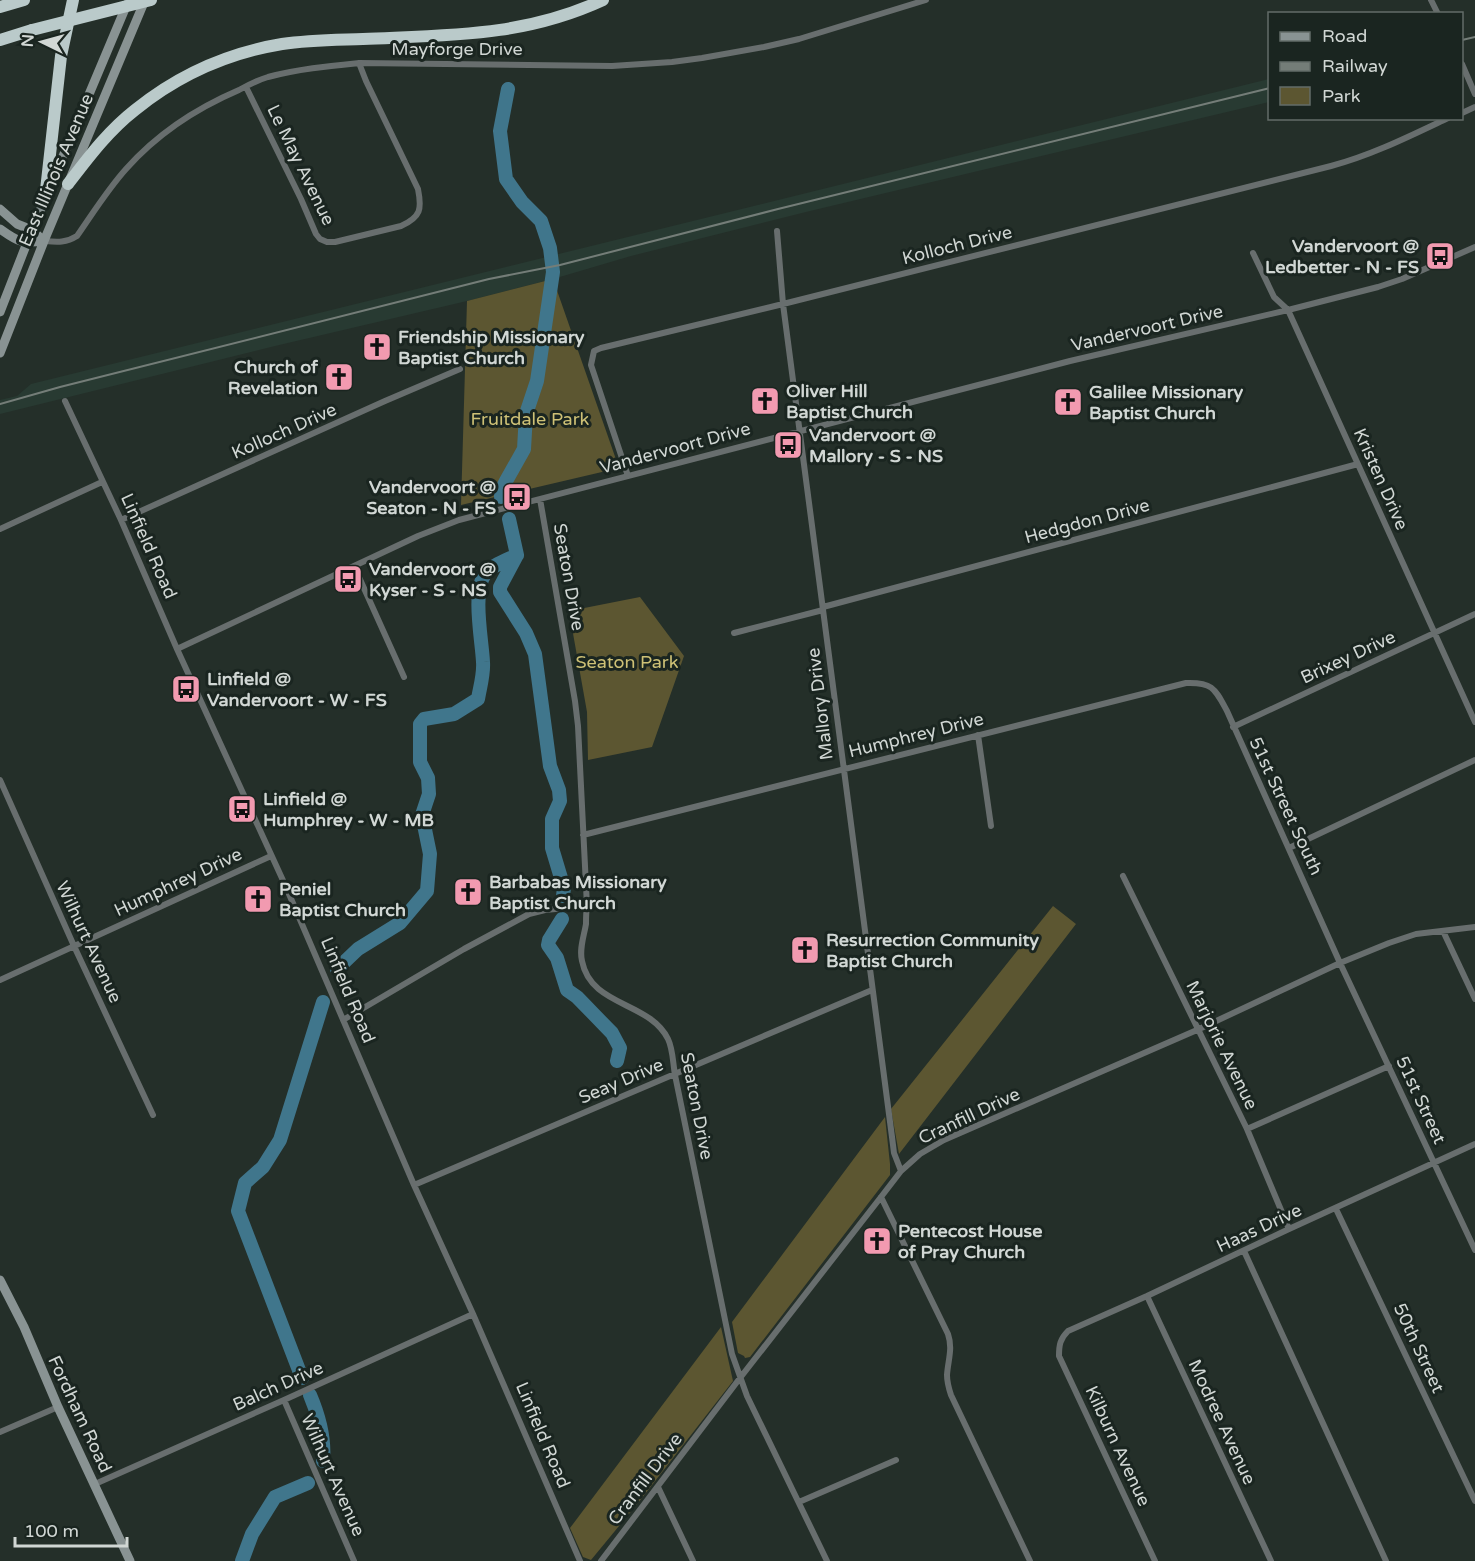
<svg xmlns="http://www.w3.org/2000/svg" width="1475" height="1561" font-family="'Varela Round',sans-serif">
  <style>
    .built { fill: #283a32 }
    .green { fill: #5c5631 }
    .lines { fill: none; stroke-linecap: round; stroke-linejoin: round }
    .river { stroke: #40768c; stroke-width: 14 }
    .street { stroke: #686e6e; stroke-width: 6 }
    .secondary { stroke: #899393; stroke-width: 9 }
    .highway { stroke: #bacaca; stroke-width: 12 }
    .rail { stroke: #747d78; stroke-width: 2 }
    .highway-bridge { stroke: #bacaca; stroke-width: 12 }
    .labels { text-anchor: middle; stroke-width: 6; stroke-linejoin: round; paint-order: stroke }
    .street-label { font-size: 18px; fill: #d1d7d4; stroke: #1a2520 }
    .poi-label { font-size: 18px; font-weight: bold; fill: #d1d7d4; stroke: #1a2520; text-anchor: start }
    .park-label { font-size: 18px; fill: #cec176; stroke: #1a2520 }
  </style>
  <rect width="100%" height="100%" fill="#242f29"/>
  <!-- built -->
  <path class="built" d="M1269 79V102L810 211 631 256 553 279 467 301 275 346 0 414V400L17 396 31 384Z"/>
  <!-- green -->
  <path class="green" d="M553 279 619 468 461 505 467 301Z
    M640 597 684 656 652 747 588 760 587 712 569 611Z
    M1053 906 1076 924 899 1154 891 1109Z
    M885 1117 890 1164V1175L750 1357 745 1358 744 1356 738 1353 732 1322Z
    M721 1327 733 1381 638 1503 591 1560 583 1557 570 1528Z"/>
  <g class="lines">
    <!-- river -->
    <path class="river" d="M501 497V491L506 481 524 449 526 414 537 381 553 272 550 248 541 221 522 202 506 179 500 131 508 89
      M517 555 500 587V592L526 633 535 654 550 766 559 790 560 801 552 819V848L564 888 563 896
      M562 919 549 940 548 945 557 958 567 990 577 997 612 1033 620 1048 617 1061
      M337 969 358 949 400 923 427 891 430 854 422 815 429 794 428 778 420 762V724L424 719 454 714 478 699C480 687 484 674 483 662 482 640 472 592 485 574 492 565 507 560 517 555L509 519
      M302 1378 238 1211 245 1183 263 1167 280 1140 323 1002
      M310 1395C319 1416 325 1439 323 1461
      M242 1561 252 1534 275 1497 308 1483"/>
    <!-- street -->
    <path class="street" d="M1431 0 1438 14
      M1462 64 1475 94
      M246 87 301 199 316 234 320 239 327 242H335L401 226C421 217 422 209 418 189L366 81 359 63
      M1462 113 1475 107
      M777 231 783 304 892 1137 894 1153 901 1171
      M44 241C57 242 66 243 77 236 93 213 108 189 126 169 157 134 197 108 239 90 248 85 258 80 268 77 298 69 329 66 359 63L612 66 672 62 702 58 764 47 799 39 926 0
      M1253 253 1274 297 1288 310 1475 722
      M65 401 121 520 177 649 286 887 414 1185 473 1314 580 1561
      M628 476 591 365 594 351 601 348 783 304 1331 166C1372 155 1410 136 1448 118
      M540 499 575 701 578 726 587 906C586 912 586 918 586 924 584 936 579 949 582 961 591 1007 649 1001 668 1039 673 1049 673 1064 675 1075L732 1354 747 1396 827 1561
      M121 520 385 401 460 369
      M0 529 102 482
      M354 566 404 677
      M823 607 1358 464
      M734 633 823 610
      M177 649 418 536 459 520 1070 361 1288 310 1378 287 1402 279 1475 247
      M1233 727 1475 614
      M978 735 991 826
      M0 780 74 946 153 1115
      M583 835 1186 683C1213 682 1215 689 1227 711L1340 963 1475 1250
      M1289 848 1475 760
      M1123 876 1247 1129 1289 1229
      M1443 931 1475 999
      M0 980 271 856
      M343 1020 464 949 529 914 545 910 587 906
      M1247 1129 1389 1066
      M414 1185 872 990
      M881 1197 948 1334C953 1349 948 1360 947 1375 947 1382 949 1389 951 1395L1030 1561
      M1336 1209 1475 1501
      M1244 1251 1386 1561
      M1147 1296 1271 1561
      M284 1400 354 1561
      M0 1432 58 1407
      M95 1484 284 1400 473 1314
      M658 1487 693 1561
      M799 1502 896 1460
      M601 1561 740 1378 881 1197 901 1171 920 1154 944 1140 1197 1030 1340 963 1389 943 1416 934 1475 927
      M1155 1561 1059 1356C1059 1345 1060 1339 1068 1331L1147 1296 1289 1229 1475 1144"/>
    <!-- secondary -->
    <path class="secondary" d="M0 209 17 224 32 230 44 241
      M0 229C18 242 22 244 44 241
      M0 312 32 230 127 4
      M0 353 44 241 145 0
      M0 1280 24 1327 58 1407 130 1561"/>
    <!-- highway -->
    <path class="highway" d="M0 7 24 0
      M0 40 32 30
      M68 184C88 158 108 131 135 110 177 76 228 53 282 44 309 40 336 40 363 39 449 35 523 37 603 0
      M45 199 61 56 73 0"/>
    <!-- rail -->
    <path class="rail" d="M1462 40 1475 37
      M0 404 60 387 489 279 560 265 778 209 1270 88"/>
    <!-- highway-bridge -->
    <path class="highway-bridge" d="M32 30 151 0"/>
  </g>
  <!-- icons -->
  <defs>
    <g id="bus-square" transform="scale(1.5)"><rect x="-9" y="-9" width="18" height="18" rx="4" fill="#f29ab0" stroke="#1a2520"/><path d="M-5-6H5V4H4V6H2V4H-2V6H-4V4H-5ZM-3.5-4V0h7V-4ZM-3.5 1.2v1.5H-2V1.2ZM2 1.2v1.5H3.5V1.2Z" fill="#111"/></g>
    <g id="church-square" transform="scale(1.5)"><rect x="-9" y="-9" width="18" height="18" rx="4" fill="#f29ab0" stroke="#1a2520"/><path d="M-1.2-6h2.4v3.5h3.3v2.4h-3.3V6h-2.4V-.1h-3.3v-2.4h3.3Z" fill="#111"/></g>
  </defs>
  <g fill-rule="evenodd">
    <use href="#bus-square" x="1440" y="256"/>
    <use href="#church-square" x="377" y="347"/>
    <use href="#church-square" x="339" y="377"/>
    <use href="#church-square" x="765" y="401"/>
    <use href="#church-square" x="1068" y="402"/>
    <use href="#bus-square" x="788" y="445"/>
    <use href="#bus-square" x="517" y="497"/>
    <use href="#bus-square" x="348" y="579"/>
    <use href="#bus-square" x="186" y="689"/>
    <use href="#bus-square" x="242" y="809"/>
    <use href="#church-square" x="468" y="892"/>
    <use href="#church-square" x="258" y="899"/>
    <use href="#church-square" x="805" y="950"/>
    <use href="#church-square" x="877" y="1241"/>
  </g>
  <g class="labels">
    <!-- street labels -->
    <g class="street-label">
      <text x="457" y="55">Mayforge Drive</text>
      <text transform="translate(301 165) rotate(64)" y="6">Le May Avenue</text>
      <text transform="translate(56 170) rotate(-67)" y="6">East Illinois Avenue</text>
      <text transform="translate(957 245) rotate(-14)" y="6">Kolloch Drive</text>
      <text transform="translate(1147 328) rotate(-13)" y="6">Vandervoort Drive</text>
      <text transform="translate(284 431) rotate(-24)" y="6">Kolloch Drive</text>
      <text transform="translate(675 448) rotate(-15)" y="6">Vandervoort Drive</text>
      <text transform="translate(1381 479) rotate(66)" y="6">Kristen Drive</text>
      <text transform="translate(1087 521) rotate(-15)" y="6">Hedgdon Drive</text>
      <text transform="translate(149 546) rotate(66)" y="6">Linfield Road</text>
      <text transform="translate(569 577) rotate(80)" y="6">Seaton Drive</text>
      <text transform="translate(1348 657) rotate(-25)" y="6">Brixey Drive</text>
      <text transform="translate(820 704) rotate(-97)" y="6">Mallory Drive</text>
      <text transform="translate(916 735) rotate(-14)" y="6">Humphrey Drive</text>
      <text transform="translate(1286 806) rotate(65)" y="6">51st Street South</text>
      <text transform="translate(178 882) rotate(-25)" y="6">Humphrey Drive</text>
      <text transform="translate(89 942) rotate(65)" y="6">Wilhurt Avenue</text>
      <text transform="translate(348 990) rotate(67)" y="6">Linfield Road</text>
      <text transform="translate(1222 1045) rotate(64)" y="6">Marjorie Avenue</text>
      <text transform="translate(621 1081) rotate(-23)" y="6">Seay Drive</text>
      <text transform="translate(1421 1100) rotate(65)" y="6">51st Street</text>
      <text transform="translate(697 1106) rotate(79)" y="6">Seaton Drive</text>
      <text transform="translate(969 1116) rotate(-25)" y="6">Cranfill Drive</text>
      <text transform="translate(1259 1228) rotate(-25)" y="6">Haas Drive</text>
      <text transform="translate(1419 1348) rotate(65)" y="6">50th Street</text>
      <text transform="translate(278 1386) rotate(-24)" y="6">Balch Drive</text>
      <text transform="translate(80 1414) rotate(65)" y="6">Fordham Road</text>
      <text transform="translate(1222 1422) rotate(65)" y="6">Modree Avenue</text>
      <text transform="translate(543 1435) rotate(67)" y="6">Linfield Road</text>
      <text transform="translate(1118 1446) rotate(65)" y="6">Kilburn Avenue</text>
      <text transform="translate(333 1475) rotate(66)" y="6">Wilhurt Avenue</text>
      <text transform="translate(645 1479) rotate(-53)" y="6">Cranfill Drive</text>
    </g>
    <!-- poi labels -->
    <g class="poi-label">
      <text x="1419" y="252" text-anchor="end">Vandervoort @<tspan x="1419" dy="21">Ledbetter - N - FS</tspan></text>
      <text x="398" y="343">Friendship Missionary<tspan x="398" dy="21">Baptist Church</tspan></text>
      <text x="318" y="373" text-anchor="end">Church of<tspan x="318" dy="21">Revelation</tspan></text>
      <text x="786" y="397">Oliver Hill<tspan x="786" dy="21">Baptist Church</tspan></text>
      <text x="1089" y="398">Galilee Missionary<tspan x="1089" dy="21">Baptist Church</tspan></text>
      <text x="809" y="441">Vandervoort @<tspan x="809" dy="21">Mallory - S - NS</tspan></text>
      <text x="496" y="493" text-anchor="end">Vandervoort @<tspan x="496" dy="21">Seaton - N - FS</tspan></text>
      <text x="369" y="575">Vandervoort @<tspan x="369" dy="21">Kyser - S - NS</tspan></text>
      <text x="207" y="685">Linfield @<tspan x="207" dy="21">Vandervoort - W - FS</tspan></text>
      <text x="263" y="805">Linfield @<tspan x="263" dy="21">Humphrey - W - MB</tspan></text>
      <text x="489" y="888">Barbabas Missionary<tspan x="489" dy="21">Baptist Church</tspan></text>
      <text x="279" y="895">Peniel<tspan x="279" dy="21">Baptist Church</tspan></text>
      <text x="826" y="946">Resurrection Community<tspan x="826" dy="21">Baptist Church</tspan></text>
      <text x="898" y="1237">Pentecost House<tspan x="898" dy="21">of Pray Church</tspan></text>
    </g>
    <!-- park labels -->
    <g class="park-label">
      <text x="530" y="425">Fruitdale Park</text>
      <text x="627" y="668">Seaton Park</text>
    </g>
  </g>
  <!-- legend -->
  <rect x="1268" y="12" width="195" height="108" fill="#1a2520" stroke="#636c68" stroke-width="1.5"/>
  <rect x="1280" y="32" width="30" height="9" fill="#899393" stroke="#636c68" stroke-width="1.5"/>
  <text x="1322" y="42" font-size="18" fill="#d1d7d4">Road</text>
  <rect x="1280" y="62" width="30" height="9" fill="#747d78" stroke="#636c68" stroke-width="1.5"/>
  <text x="1322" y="72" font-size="18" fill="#d1d7d4">Railway</text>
  <rect x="1280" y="87" width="30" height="18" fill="#5c5631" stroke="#636c68" stroke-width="1.5"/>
  <text x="1322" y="102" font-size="18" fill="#d1d7d4">Park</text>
  <!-- north arrow -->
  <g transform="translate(42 42) rotate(275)" stroke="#1a2520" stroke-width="4.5" paint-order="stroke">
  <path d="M0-4.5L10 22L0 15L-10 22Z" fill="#d1d7d4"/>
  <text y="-9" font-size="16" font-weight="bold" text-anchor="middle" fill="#d1d7d4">N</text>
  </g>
  <!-- scale -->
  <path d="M15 1537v9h112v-9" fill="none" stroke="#d1d7d4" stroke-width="3"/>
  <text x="24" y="1537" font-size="18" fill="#d1d7d4" stroke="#1a2520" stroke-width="4.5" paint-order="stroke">100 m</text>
</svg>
